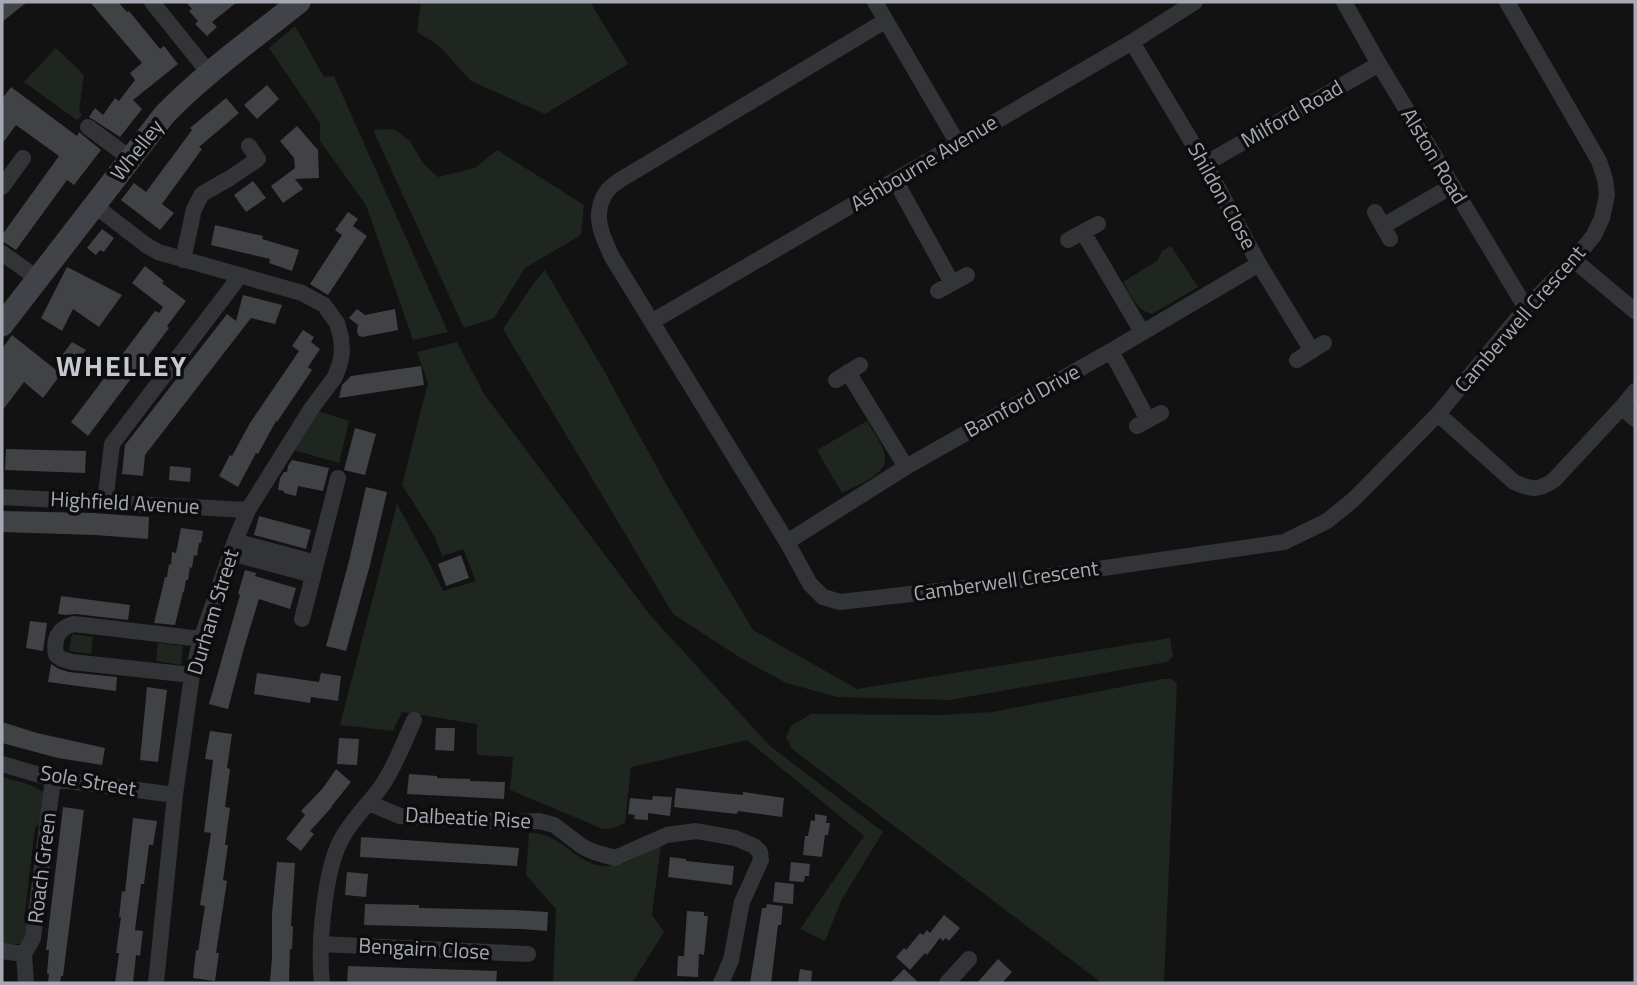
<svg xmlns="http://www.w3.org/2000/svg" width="1637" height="985" font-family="'Titillium Web',sans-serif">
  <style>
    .green { fill: #1e261f }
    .building { fill: #414246 }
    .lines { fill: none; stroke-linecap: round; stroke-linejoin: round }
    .minor { stroke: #333438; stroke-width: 16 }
    .secondary { stroke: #414348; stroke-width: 23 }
    .labels { text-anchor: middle; stroke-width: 7; stroke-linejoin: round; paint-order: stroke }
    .street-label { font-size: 21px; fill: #a4a9b3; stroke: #0d0d0e }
    .district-label { font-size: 28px; font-weight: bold; letter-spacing: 2px; fill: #c4c8cf; stroke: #0d0d0e }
  </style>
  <rect width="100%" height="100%" fill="#121213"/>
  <!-- green -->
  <path class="green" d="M421 2H590L628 64 545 114 471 81 438 45 417 32Z
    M295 26 324 77 334 76 448 332 413 340 366 205 320 141V123L269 48Z
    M56 48 84 75 79 110 82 115 77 120 24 82Z
    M394 129 410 141 423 163 438 177 475 168 497 150 584 205 581 235 525 268 494 318 464 328 373 130Z
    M1171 246 1198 287 1152 314C1136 310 1131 295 1123 282L1157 261 1162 251Z
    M545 270 603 369 666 484 753 630 857 689 1170 638 1173 656 1167 662 950 700 837 697 786 683 744 660 673 614 503 329 536 280Z
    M457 342 484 394 650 615 770 746 883 832 842 899 825 941 800 929 864 836 747 740 631 767 625 823 614 828 603 829 510 790 513 757 477 755V724L402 712 393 731 340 725 397 504 430 564 443 591 476 581 463 549 442 556 435 537 402 485 428 383 417 352Z
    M311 409 349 421 339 463 287 448Z
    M867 421C873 432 883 444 885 456 889 474 855 486 842 493L817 450Z
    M72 634 93 637 91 654 69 651Z
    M158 643 183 646 181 665 156 661Z
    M1162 679H1171L1177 683 1164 983H1102L792 749 786 737 791 726 811 714 941 715 993 712Z
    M2 777C10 779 42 786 44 794 46 801 42 815 41 823L35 827 24 919 28 924V935L20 944H2Z
    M529 833C532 833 536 833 540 834 565 839 582 869 610 866 628 865 645 852 661 844L652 915 664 932 632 983H553L556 909 526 875Z"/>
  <!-- building -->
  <path class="building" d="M2 2H27L2 22Z
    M90 2H118L127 12 129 11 160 49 164 46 178 64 133 100 142 109 120 137 89 117 95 108 103 115 115 98 119 101 135 80 130 73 142 63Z
    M186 2H237L212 22 217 27 207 36 195 24 198 21 189 11 192 9Z
    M267 85 279 99 257 119 244 105Z
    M11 87 77 136 79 132 101 150 74 185 67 180 16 250 2 241V235L59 156 16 125 2 144V99Z
    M226 98 239 113 199 147 202 149 162 204 174 213 160 230 121 200 134 183 146 192 192 130 190 128Z
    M297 126 318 150 319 178 295 179 303 189 283 203 271 186 295 168 294 158 280 141Z
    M253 181 266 198 246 212 234 195Z
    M348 212 358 219 353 226 367 236 328 295 310 284 342 235 335 230Z
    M215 225 263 236 262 239 299 250 292 271 269 263 270 259 211 245Z
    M102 229 114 238 104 252 100 250 96 255 87 248Z
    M145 266 164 281 162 283 186 301 167 326 169 328 88 436 71 422 155 311 159 313 163 307 132 283Z
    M67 267 122 295 99 327 73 309 62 331 41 318Z
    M243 295 282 305 275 324 251 318 145 455 143 476 122 474 125 445 227 314 236 321Z
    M357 309 365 315 395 309 398 330 362 337 358 335 357 331 358 325 349 318Z
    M303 330 314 337 311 342 320 349 308 367 312 370 277 422 276 421 258 454 256 453 238 487 219 476 230 455 232 456 250 423 299 351 292 346Z
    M12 335 61 374 43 398 24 382 2 411V349Z
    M72 342 86 350 73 367 60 358Z
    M421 366 424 385 339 398 342 385 351 376Z
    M355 428 376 434 365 475 344 470Z
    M6 449 86 451 85 473 5 470Z
    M292 460 329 468 323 491 298 486 296 496 284 493V491L278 490 280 478 284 472H287L288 466Z
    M170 466 191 468 190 482 169 480Z
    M366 487 387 492 370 565 346 651 326 646 349 561Z
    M2 511 93 513 149 517 148 539 95 535 2 532Z
    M259 516 311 530 306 549 254 535Z
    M181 528 203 531 201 543H199L197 556 194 555 192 568 190 567 188 580H186L184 592H183L175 625 154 623 165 577H167L169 564 171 565 172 552 176 553Z
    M461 555 469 578 446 586 438 564Z
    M245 570 256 573 255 576 296 588 290 609 259 599 244 648 228 709 209 704 240 595 238 594Z
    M61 596 130 605 128 620 75 614 66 615 58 614Z
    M30 621 47 623 43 651 26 648Z
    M51 664 59 669 69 672 117 677 116 691 48 682Z
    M257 673 319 682 321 673 341 676 338 701 311 697 310 703 254 694Z
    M147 687 167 690 158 762 140 760Z
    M2 722 37 733 105 748 102 765 58 758 2 743Z
    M436 728H455L454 751 435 750Z
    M210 731 232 734 227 768 230 769 225 807 230 808 225 845H228L223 880 227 881 216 953H219L215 981 193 978 196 950 198 951 205 906 200 905 211 833 204 832 213 760 205 759Z
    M339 738 359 739 357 765 337 764Z
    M336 769 351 782 331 807H332L310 831 314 834 301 851 286 839 305 815 301 811 323 788Z
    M409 774 437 776V778L470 779V781L505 782 504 799 407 794Z
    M676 788 743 795V792L784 798 782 817 738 811 737 814 674 807Z
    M653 796 672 797 670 816 648 813V820L634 819 635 815 628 814 630 798 652 800Z
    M63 807 84 810 63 976H61L60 983H48L49 974H47L49 950H46Z
    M815 814 827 816 826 823H830L828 835H825L822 857 803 855 805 836H808L811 820 815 821Z
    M133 818 157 821 153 845H149L144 884H141L135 930 143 931 140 956 136 955 133 983H115L119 953H116L121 917H119L122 891 125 892Z
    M361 837 519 848 517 866 360 857Z
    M670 857 686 859V861L734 866 732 885 668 877Z
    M277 862 295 863 291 926H293L292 949H290L289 982 270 981 272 958V913Z
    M791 862 810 864 809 876H805L804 882 789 881Z
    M347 872 368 874 366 897 345 895Z
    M775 882 794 884 793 904 773 902Z
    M365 904 419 905V908L514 910 548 912 547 931 522 929 364 925Z
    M767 904 783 906 781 925H778L771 983H750L762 908H766Z
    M687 911 704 912V916H708L704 955 699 954 698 977 677 976 678 956H684Z
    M944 915 960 928 949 941 946 938 943 941 940 938 927 955 925 953 910 970 896 957 904 948 906 950 920 933 923 935 927 930 930 933Z
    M998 959 1012 972 1002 983H977Z
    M348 966 497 971 496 983H347Z
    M800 969 812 971 811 983H798Z
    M904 969 919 983H890Z"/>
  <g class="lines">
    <!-- minor -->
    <path class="minor" d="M152 2 209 73
      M875 2 957 142
      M1344 2 1379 64 1526 308
      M885 21 620 180C616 183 610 187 607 191 591 213 602 236 612 257L787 542 810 584 823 597 840 602 973 587 1284 542 1327 521 1353 500 1438 414 1526 308 1574 260 1594 235 1602 218 1607 195 1605 179 1599 161 1507 2
      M1132 42 1205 164 1259 264 1312 351
      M88 127 130 158
      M1205 164 1379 64
      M895 180 952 283
      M2 187 23 158
      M94 205 146 245 158 252 302 293 324 305 337 323 341 337 342 352 340 363 335 377 311 409 248 510 235 541 201 639 192 675 175 795 156 983
      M1375 212 1390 239
      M1383 226 1452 186
      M1083 232 1142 332
      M1068 240 1098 224
      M2 253 37 278
      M183 260 194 209 202 194 230 178 258 159 249 146
      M1574 260 1635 311
      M938 291 967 275
      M653 321 1132 42 1195 2
      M1111 351 1148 420
      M1297 360 1324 343
      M848 372 906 467
      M836 380 860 365
      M1622 407 1635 419
      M1438 414 1514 482C1532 490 1538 491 1554 480L1622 407 1635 391
      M1137 426 1161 413
      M2 497 248 510
      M105 502 112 444 240 276
      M235 541 316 563
      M787 542 906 467 1111 351 1259 264
      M231 553 313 575
      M302 619 338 478
      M192 675 72 662 62 659 56 655C53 639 58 628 74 624L201 639
      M2 764 53 779 175 795
      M369 803 400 816 509 822 539 821 554 825 583 847 594 852 615 858 667 835 696 831 735 838 754 846 760 852 761 860 742 902 731 960 721 983
      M321 944 528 954
      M2 951 24 954
      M26 983 24 954 33 938 53 779
      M322 983C318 947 324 872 341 840 352 819 370 803 383 784 396 764 404 742 414 720
      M947 983 969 959"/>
    <!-- secondary -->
    <path class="secondary" d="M2 325 165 114C206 72 254 38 299 2"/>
  </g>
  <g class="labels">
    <!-- street labels -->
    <g class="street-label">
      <text transform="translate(1292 114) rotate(-30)" y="7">Milford Road</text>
      <text transform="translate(137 150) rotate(-52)" y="7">Whelley</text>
      <text transform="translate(1434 156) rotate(59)" y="7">Alston Road</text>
      <text transform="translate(924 163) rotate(-31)" y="7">Ashbourne Avenue</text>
      <text transform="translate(1222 196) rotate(61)" y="7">Shildon Close</text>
      <text transform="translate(1520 319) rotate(-49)" y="7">Camberwell Crescent</text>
      <text transform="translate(1022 401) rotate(-29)" y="7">Bamford Drive</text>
      <text transform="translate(125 503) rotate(3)" y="7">Highfield Avenue</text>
      <text transform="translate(1006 581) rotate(-8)" y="7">Camberwell Crescent</text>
      <text transform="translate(213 612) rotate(-73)" y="7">Durham Street</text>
      <text transform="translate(88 781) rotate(10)" y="7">Sole Street</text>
      <text transform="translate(468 818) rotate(3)" y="7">Dalbeatie Rise</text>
      <text transform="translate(42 868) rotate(-83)" y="7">Roach Green</text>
      <text transform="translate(424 949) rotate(3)" y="7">Bengairn Close</text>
    </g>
    <!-- district labels -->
    <g class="district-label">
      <text x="122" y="376">WHELLEY</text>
    </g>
  </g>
  <!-- border -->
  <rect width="1637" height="985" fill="none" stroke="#a4a9b3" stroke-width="7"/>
</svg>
